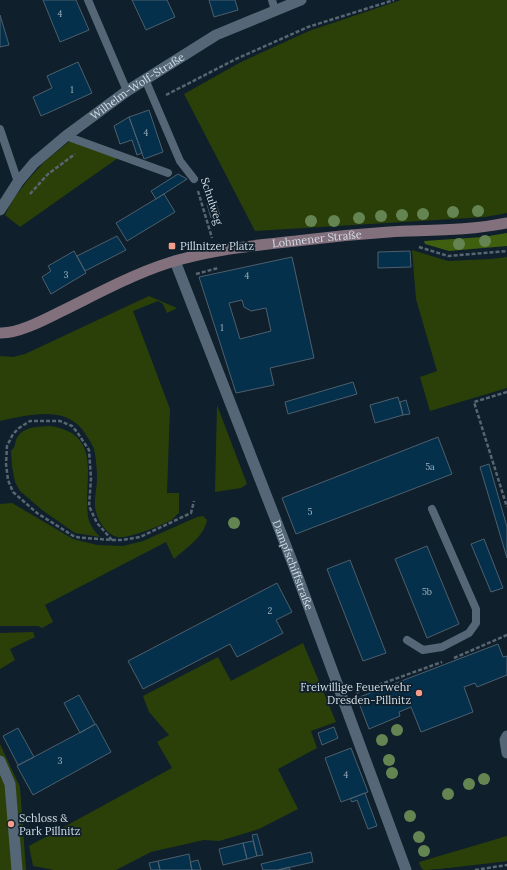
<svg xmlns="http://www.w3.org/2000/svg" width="507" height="870" font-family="Lora,serif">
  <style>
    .green { fill: #2b4009 }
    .forest { fill: #41600f }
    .building { fill: #05304b; stroke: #4d5f6d; fill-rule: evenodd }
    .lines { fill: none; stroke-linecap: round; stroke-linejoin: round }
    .path { stroke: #586671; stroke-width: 2.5; stroke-dasharray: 4 2; stroke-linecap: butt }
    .service { stroke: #556776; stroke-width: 8 }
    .minor { stroke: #556776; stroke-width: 11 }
    .tertiary { stroke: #556776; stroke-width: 11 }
    .secondary { stroke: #83707d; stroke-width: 11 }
    .tree { fill: #648451 }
    .poi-dot { fill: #f49d8b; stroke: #0f1f2b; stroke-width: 1.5 }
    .labels { text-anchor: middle; stroke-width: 3.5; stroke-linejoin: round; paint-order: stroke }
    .number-label { font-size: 9px; fill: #9fb2be }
    .street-label { font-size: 11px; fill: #d2dde5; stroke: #0f1f2b }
    .poi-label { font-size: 11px; fill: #d2dde5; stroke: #0f1f2b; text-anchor: start }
  </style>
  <rect width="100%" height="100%" fill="#0f1f2b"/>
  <!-- green -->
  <path class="green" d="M401 0H507V213L485 217 255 231 184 94 241 62 309 31Z
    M70 141 118 158 20 227 5 215 14 198 27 181 44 162Z
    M412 250 448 261 490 259 507 257V388L430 411 420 377 437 371 416 299Z
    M149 296 177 308 167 313 163 304 158 301 133 311 170 409 167 493H179V513C177 514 175 517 173 519 163 525 128 539 118 537 106 535 96 518 95 507 94 498 97 488 97 479 97 470 96 458 94 449 92 444 89 439 86 435 68 404 29 415 0 421V356L13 357 25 354Z
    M217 405 247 484 241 488 215 492Z
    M50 426C104 434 83 479 88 516 89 524 94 530 100 537L75 533 42 510 20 491 15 482 12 466 11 451C16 446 14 446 16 440 22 426 37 427 50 426Z
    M12 503 73 539 97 545 123 546 143 541 197 517 203 516 207 520C204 537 186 548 174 559L166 542 45 605 53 622 42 628 38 626H0V504Z
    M33 632 35 637 10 649 15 660 0 669V633Z
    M303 643 336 722 311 731 317 748 278 769 298 809 259 829 219 841 204 840 151 852 116 870H54L33 866 29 846 172 768 157 742 169 735 149 712 143 696 218 657 231 681Z
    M0 744 20 787 26 870H0Z
    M507 836V861C492 863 434 870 424 870 421 869 420 865 419 862Z"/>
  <!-- forest -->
  <path class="forest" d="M507 233V246L449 251 425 244 424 241 483 237Z"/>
  <!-- building -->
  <path class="building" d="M43 0H76L89 30 60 42Z
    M132 0H167L175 17 146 30Z
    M209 0H235L238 10 214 17Z
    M0 15 9 45 0 47Z
    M78 62 92 93 41 116 33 97 52 88 47 76Z
    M149 110 163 152 144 159 129 117Z
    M129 117 142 153 137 155 132 140 120 144 114 126Z
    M178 174 187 179 156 199 151 191Z
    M164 194 175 212 127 241 116 223Z
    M215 201 220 215 211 218 207 204Z
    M117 236 126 250 85 271 77 256Z
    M74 251 86 273 51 294 42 277 51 271 48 266Z
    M410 251 411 267 378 268V252Z
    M292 257 314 358 270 368 274 385 236 393 199 277ZM242 300 244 307 251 311 266 308 271 331 240 339 229 303Z
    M353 382 357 394 288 414 285 402Z
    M398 397 403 415 375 423 370 405Z
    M406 400 410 414 403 415 400 402Z
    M438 437 452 474 296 534 282 498Z
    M489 464 507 527V558L480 467Z
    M484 539 503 588 491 592 471 544Z
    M427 546 459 624 427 638 395 559Z
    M350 560 386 653 363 661 327 569Z
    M277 583 292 612 276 620 283 633 237 657 230 644 143 689 128 661Z
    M498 644 503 657 507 656V675L477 687 475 683 464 687 473 712 421 732 411 707 399 712 400 716 369 729 357 698Z
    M79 695 95 724 80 733 64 703Z
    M96 724 111 752 33 795 17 766Z
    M334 727 338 738 322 745 318 733Z
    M18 728 34 757 18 765 3 736Z
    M351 748 368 792 341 802 325 758Z
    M365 793 377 826 368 829 357 800 352 802 350 799Z
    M257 834 263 855 257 856 252 835Z
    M253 841 257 856 247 859 243 843Z
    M243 843 247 859 223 865 219 849Z
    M311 852 313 862 278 870H263L261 864Z
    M189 854 192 870H160L158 861Z
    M198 860 201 870H192L190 862Z
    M158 861 160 870H151L149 863Z
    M289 867 290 870H278Z"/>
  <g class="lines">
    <!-- path -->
    <path class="path" d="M166 95 236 59 308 27 394 0
      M198 191 212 238
      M30 194 48 174 75 154
      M419 247 448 256 507 251
      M196 274 218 268
      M507 392 474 402 507 507
      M112 540 97 523 89 506 91 478 89 450 77 432 72 426 60 421H30L19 428 13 434 7 446 6 464 8 480 13 492 37 513 75 537 86 538 112 540H122L140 537 191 513 194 501
      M454 658 507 635
      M356 693 442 662
      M475 870 507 865"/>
    <!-- service -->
    <path class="service" d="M88 0 127 91
      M272 0 275 10
      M145 79 180 161 194 179
      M0 129 18 182
      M66 136 168 173
      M407 640 423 650 442 647 469 633 476 623V609L432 509"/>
    <!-- minor -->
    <g class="minor">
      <path id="s1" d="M0 210 18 182 34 163 66 136 127 91 216 35 301 0"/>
      <path d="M507 736 505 740 507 753"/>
      <path d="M0 761 10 784 17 870"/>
    </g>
    <!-- tertiary -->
    <path class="tertiary" id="s2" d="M175 261 293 564 406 870"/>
    <!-- secondary -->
    <path class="secondary" id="s3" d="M0 333C18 334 46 319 62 311 101 292 140 270 182 259 219 249 257 245 296 241 327 237 358 234 389 232 428 230 468 231 507 223"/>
  </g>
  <!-- trees -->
  <g class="tree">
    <circle cx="478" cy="211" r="6"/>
    <circle cx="453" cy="212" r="6"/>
    <circle cx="423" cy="214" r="6"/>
    <circle cx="402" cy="215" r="6"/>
    <circle cx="381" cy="216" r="6"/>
    <circle cx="359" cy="218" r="6"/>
    <circle cx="311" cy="221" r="6"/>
    <circle cx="334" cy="221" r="6"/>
    <circle cx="485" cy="241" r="6"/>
    <circle cx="459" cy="244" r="6"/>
    <circle cx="234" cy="523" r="6"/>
    <circle cx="397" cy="730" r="6"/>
    <circle cx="382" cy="740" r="6"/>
    <circle cx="389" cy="760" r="6"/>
    <circle cx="392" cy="773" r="6"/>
    <circle cx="484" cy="779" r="6"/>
    <circle cx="469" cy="784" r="6"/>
    <circle cx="448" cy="794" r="6"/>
    <circle cx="410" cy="816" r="6"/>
    <circle cx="419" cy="837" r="6"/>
    <circle cx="424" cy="851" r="6"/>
  </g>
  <!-- markers -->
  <g class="poi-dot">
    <rect x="168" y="242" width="8" height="8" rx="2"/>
    <circle cx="419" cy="693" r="4"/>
    <circle cx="11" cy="824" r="4"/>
  </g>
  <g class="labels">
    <!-- number labels -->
    <g class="number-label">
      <text x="60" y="17">4</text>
      <text x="72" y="93">1</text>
      <text x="146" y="136">4</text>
      <text x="66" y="278">3</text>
      <text x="247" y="279">4</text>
      <text x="222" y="331">1</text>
      <text x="430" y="470">5a</text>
      <text x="310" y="515">5</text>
      <text x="427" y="595">5b</text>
      <text x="270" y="614">2</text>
      <text x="60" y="764">3</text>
      <text x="346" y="778">4</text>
    </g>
    <!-- street labels -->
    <g class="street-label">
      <text dy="4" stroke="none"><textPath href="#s1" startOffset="187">Wilhelm-Wolf-Straße</textPath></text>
      <text transform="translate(212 201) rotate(72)" y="4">Schulweg</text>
      <text dy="4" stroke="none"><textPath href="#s3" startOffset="334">Lohmener Straße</textPath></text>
      <text dy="4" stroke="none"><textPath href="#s2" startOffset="326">Dampfschiffstraße</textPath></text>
    </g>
    <!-- poi labels -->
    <g class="poi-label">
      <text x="180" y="250">Pillnitzer Platz</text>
      <text x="411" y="691" text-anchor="end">Freiwillige Feuerwehr<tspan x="411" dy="13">Dresden-Pillnitz</tspan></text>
      <text x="19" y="822">Schloss &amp;<tspan x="19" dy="13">Park Pillnitz</tspan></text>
    </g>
  </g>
</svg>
